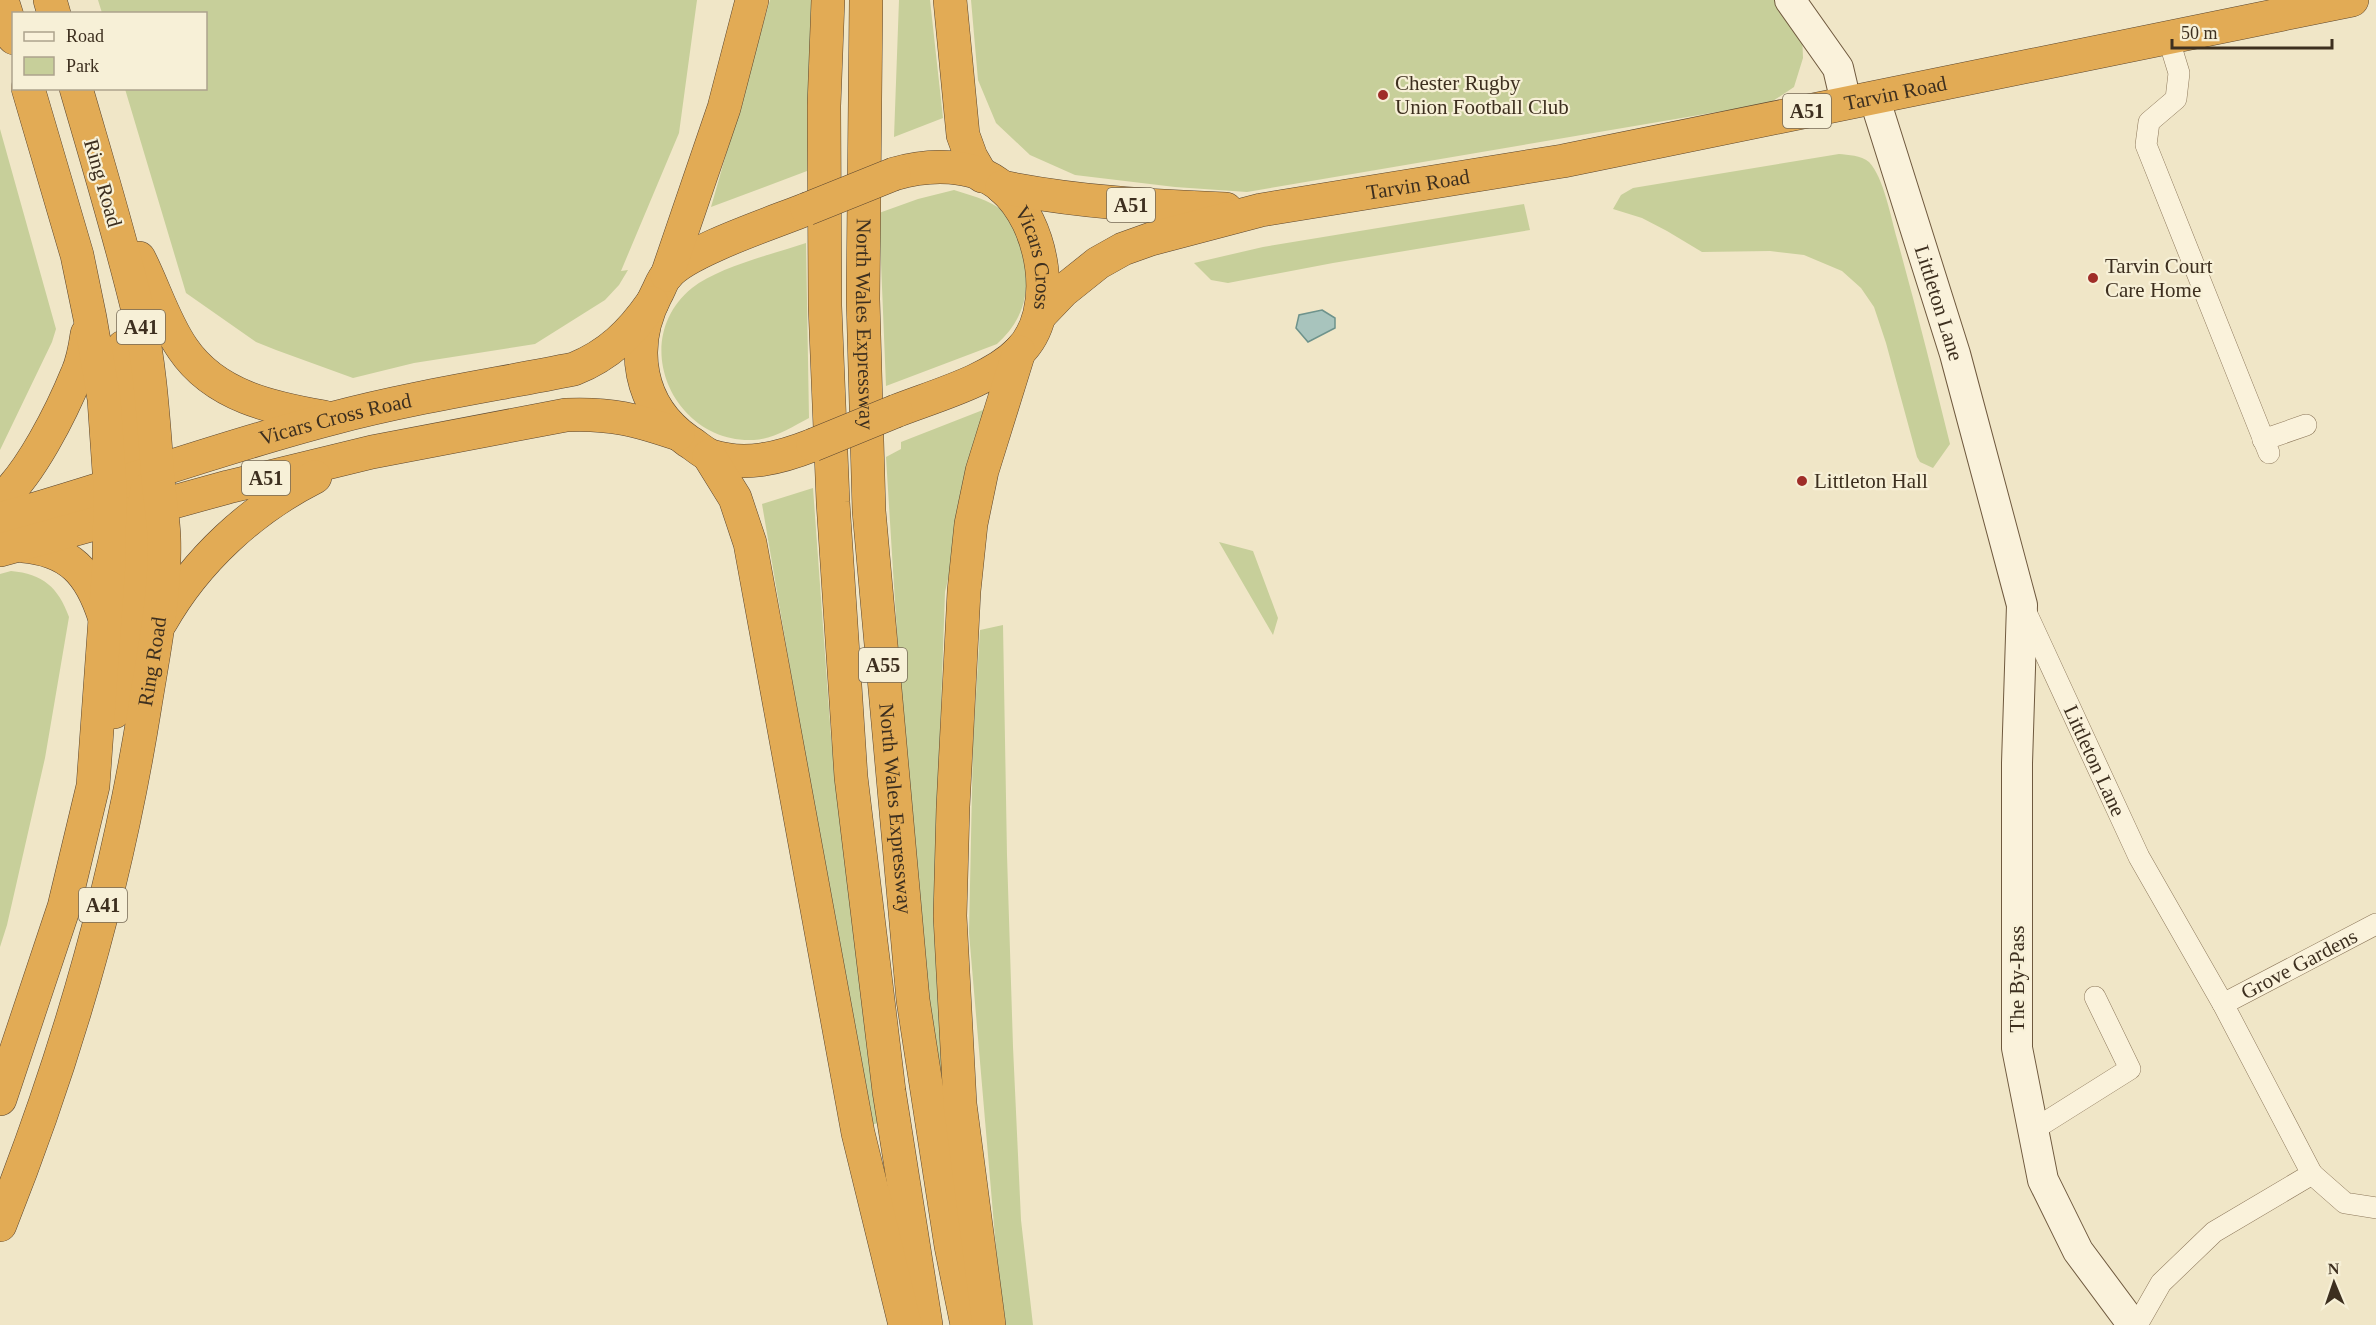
<svg xmlns="http://www.w3.org/2000/svg" width="2376" height="1325" font-family="Georgia,serif">
  <style>
    .green { fill: #c7cf9a }
    .water { fill: #a8c4bd; stroke: #6e938c; stroke-width: 1.5 }
    .lines { fill: none; stroke-linecap: round; stroke-linejoin: round }
    .street-casing { stroke: #8d785b; stroke-width: 22 }
    .secondary-casing { stroke: #6f593e; stroke-width: 32 }
    .highway-casing { stroke: #5b462f; stroke-width: 34 }
    .street { stroke: #faf2db; stroke-width: 21 }
    .secondary { stroke: #faf2db; stroke-width: 30 }
    .highway { stroke: #e2ab55; stroke-width: 33 }
    .highway-bridge-casing { stroke: #5b462f; stroke-width: 34; stroke-linecap: butt }
    .highway-bridge { stroke: #e2ab55; stroke-width: 33 }
    .poi-dot { fill: #9f2d28; stroke: #f7f0d7; stroke-width: 2 }
    .labels { text-anchor: middle; stroke-width: 4.5; stroke-linejoin: round; paint-order: stroke }
    .shield { fill: #f7f0d7; stroke: #756956; stroke-width: 1.5 }
    .shield-label { font-size: 20px; font-weight: bold; fill: #3d2f1f }
    .poi-label { font-size: 21px; fill: #3d2f1f; stroke: #f7f0d7; text-anchor: start }
    .street-label { font-size: 21px; fill: #3d2f1f; stroke: #f7f0d7 }
  </style>
  <rect width="100%" height="100%" fill="#f0e6c7"/>
  <!-- green -->
  <path class="green" d="M98 0H697L679 133 621 271 628 270 619 285 605 300 535 344 414 363 353 378 276 350 256 342 186 293 125 89 206 88V14L102 13Z
    M770 0H813L807 171 711 207Z
    M899 0H930L943 118 894 137Z
    M971 0H1780L1802 32 1803 58 1794 87 1770 103 1247 192 1175 187 1075 175 1030 155 996 123 978 80Z
    M0 129 56 329 52 342 0 450Z
    M1839 154C1848 155 1861 155 1869 162 1884 178 1891 218 1897 239 1916 307 1933 375 1950 444L1933 468 1920 462 1917 457 1886 343 1874 307 1861 288 1842 271 1804 255 1770 251 1702 252 1667 231 1642 218 1613 209 1621 195 1633 188Z
    M954 190C975 197 997 201 1011 220 1015 226 1016 235 1019 242 1032 281 1029 315 997 344L886 386 879 213 918 199Z
    M1524 204 1530 230 1333 263 1228 283 1211 280 1194 263 1263 247Z
    M806 243 809 418C792 427 773 439 754 440 674 444 627 341 692 288 719 267 773 254 806 243Z
    M988 408 945 592 937 824 947 1136C913 911 900 684 886 457L901 449V442Z
    M813 488 831 737 860 983 880 1123 868 1125 762 504Z
    M1219 542 1253 551 1278 618 1273 635Z
    M11 571C43 574 58 587 69 617L45 758 7 925 0 947V574Z
    M1003 625 1007 855 1013 1047 1021 1220 1033 1325H1006L998 1272 969 933 973 743 980 630Z"/>
  <!-- water -->
  <path class="water" d="M1322 310 1335 318V328L1308 342 1296 328 1299 315Z"/>
  <g class="lines">
    <!-- street casing -->
    <g class="street-casing">
      <g id="street">
        <path d="M2168 37 2179 73 2176 99 2149 122 2146 145 2269 453"/>
        <path d="M2263 440 2306 425"/>
        <path id="s1" d="M2025 610 2139 857 2223 1004 2312 1174 2214 1232 2161 1283 2137 1325"/>
        <path id="s2" d="M2223 1004 2376 924"/>
        <path d="M2033 1130 2130 1069 2095 997"/>
        <path d="M2312 1174 2345 1203 2376 1208"/>
      </g>
    </g>
    <!-- secondary casing -->
    <g class="secondary-casing">
      <g id="secondary">
        <path d="M1790 0 1838 68 1846 102"/>
        <path id="s3" d="M1874 97 1955 354 2022 605 2017 763V1048L2043 1180 2078 1251 2133 1325"/>
      </g>
    </g>
    <!-- highway casing -->
    <g class="highway-casing">
      <g id="highway">
        <path d="M2 0 14 38"/>
        <path d="M50 0 54 14"/>
        <path d="M828 0 824 106 825 306 833 502 851 777 889 1091 926 1325"/>
        <path id="s4" d="M866 0 863 299 869 511 913 1000 951 1246 967 1325"/>
        <path d="M950 0 963 135 971 157 982 176"/>
        <path id="s5" d="M894 174C928 164 973 162 1002 187 1044 222 1060 312 1019 352 990 381 934 396 896 411"/>
        <path d="M1002 187C1077 202 1150 206 1226 209"/>
        <path d="M807 209C775 222 686 251 667 275 662 280 660 288 656 295 629 347 638 406 688 441 695 445 703 453 711 456 746 467 780 458 813 445"/>
        <path d="M139 258C154 287 164 322 183 349 215 396 272 408 324 417"/>
        <path d="M667 275 724 108 752 0"/>
        <path id="s6" d="M1041 314 1063 291 1098 263 1123 249 1151 239 1261 210 1563 161 2352 0"/>
        <path d="M123 347C130 395 137 444 124 492"/>
        <path d="M709 456 735 498 750 543 858 1133 905 1325"/>
        <path d="M0 500C30 475 62 411 77 374 83 361 85 348 87 334"/>
        <path id="s7" d="M0 519C112 488 221 447 334 418 413 397 494 385 574 369 609 355 631 333 652 303"/>
        <path d="M23 546C70 550 90 573 104 616"/>
        <path d="M0 550 228 487 372 452 566 415C611 413 637 420 678 434"/>
        <path d="M161 622C196 560 252 509 315 477"/>
        <path d="M114 712 123 682 143 511 147 490"/>
        <path d="M0 1099 64 907 93 786 109 563 110 486 104 399 90 318 77 255 28 88"/>
        <path id="s8" d="M0 1225C66 1059 117 883 145 706 154 650 166 593 164 537 163 513 158 490 157 466 153 415 150 365 139 315 121 239 98 164 76 88"/>
        <path d="M989 1325 960 1104 950 916 953 807 964 591 971 524 982 471 1019 352"/>
      </g>
    </g>
    <!-- street -->
    <use href="#street" class="street"/>
    <!-- secondary -->
    <use href="#secondary" class="secondary"/>
    <!-- highway -->
    <use href="#highway" class="highway"/>
    <!-- highway-bridge casing -->
    <g class="highway-bridge-casing">
      <path id="highway-bridge" d="M807 209 894 174
        M813 445 896 411"/>
    </g>
    <!-- highway-bridge -->
    <use href="#highway-bridge" class="highway-bridge"/>
  </g>
  <!-- markers -->
  <g class="poi-dot">
    <circle cx="1383" cy="95" r="6"/>
    <circle cx="2093" cy="278" r="6"/>
    <circle cx="1802" cy="481" r="6"/>
  </g>
  <g class="labels">
    <!-- shield labels -->
    <g class="shield">
      <rect x="1783" y="94" width="48" height="34" rx="4.5"/>
      <rect x="1107" y="188" width="48" height="34" rx="4.5"/>
      <rect x="117" y="310" width="48" height="34" rx="4.5"/>
      <rect x="242" y="461" width="48" height="34" rx="4.5"/>
      <rect x="859" y="648" width="48" height="34" rx="4.5"/>
      <rect x="79" y="888" width="48" height="34" rx="4.5"/>
    </g>
    <g class="shield-label">
      <text x="1807" y="118">A51</text>
      <text x="1131" y="212">A51</text>
      <text x="141" y="334">A41</text>
      <text x="266" y="485">A51</text>
      <text x="883" y="672">A55</text>
      <text x="103" y="912">A41</text>
    </g>
    <!-- poi labels -->
    <g class="poi-label">
      <text x="1395" y="90">Chester Rugby<tspan x="1395" dy="24">Union Football Club</tspan></text>
      <text x="2105" y="273">Tarvin Court<tspan x="2105" dy="24">Care Home</tspan></text>
      <text x="1814" y="488">Littleton Hall</text>
    </g>
    <!-- street labels -->
    <g class="street-label">
      <text dy="7" stroke="none"><textPath href="#s6" startOffset="894">Tarvin Road</textPath></text>
      <text transform="translate(103 183) rotate(74)" y="7">Ring Road</text>
      <text dy="7" stroke="none"><textPath href="#s6" startOffset="408">Tarvin Road</textPath></text>
      <text dy="7" stroke="none"><textPath href="#s5" startOffset="194">Vicars Cross</textPath></text>
      <text dy="7" stroke="none"><textPath href="#s3" startOffset="216">Littleton Lane</textPath></text>
      <text dy="7" stroke="none"><textPath href="#s4" startOffset="324">North Wales Expressway</textPath></text>
      <text dy="7" stroke="none"><textPath href="#s7" startOffset="350">Vicars Cross Road</textPath></text>
      <text dy="7" stroke="none"><textPath href="#s8" startOffset="585">Ring Road</textPath></text>
      <text dy="7" stroke="none"><textPath href="#s1" startOffset="166">Littleton Lane</textPath></text>
      <text dy="7" stroke="none"><textPath href="#s4" startOffset="810">North Wales Expressway</textPath></text>
      <text dy="7" stroke="none"><textPath href="#s2" startOffset="86">Grove Gardens</textPath></text>
      <text transform="translate(2017 979) rotate(-90)" y="7">The By-Pass</text>
    </g>
  </g>
  <!-- legend -->
  <rect x="12" y="12" width="195" height="78" fill="#f7f0d7" stroke="#ada38d" stroke-width="1.5"/>
  <rect x="24" y="32" width="30" height="9" fill="#faf2db" stroke="#ada38d" stroke-width="1.5"/>
  <text x="66" y="42" font-size="18" fill="#3d2f1f">Road</text>
  <rect x="24" y="57" width="30" height="18" fill="#c7cf9a" stroke="#ada38d" stroke-width="1.5"/>
  <text x="66" y="72" font-size="18" fill="#3d2f1f">Park</text>
  <!-- north arrow -->
  <g transform="translate(2334 1283) rotate(358)" stroke="#f7f0d7" stroke-width="4.5" paint-order="stroke">
  <path d="M0-4.5L10 22L0 15L-10 22Z" fill="#3d2f1f"/>
  <text y="-9" font-size="16" font-weight="bold" text-anchor="middle" fill="#3d2f1f">N</text>
  </g>
  <!-- scale -->
  <path d="M2172 39v9h160v-9" fill="none" stroke="#3d2f1f" stroke-width="3"/>
  <text x="2181" y="39" font-size="18" fill="#3d2f1f" stroke="#f7f0d7" stroke-width="4.5" paint-order="stroke">50 m</text>
</svg>
